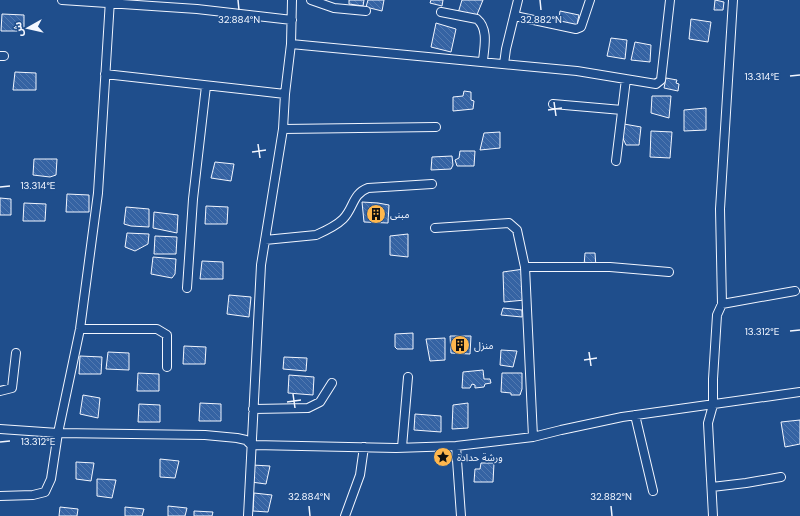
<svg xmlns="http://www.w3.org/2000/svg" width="800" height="516" font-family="'DM Sans','Noto Sans Arabic',sans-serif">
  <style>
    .building { fill: url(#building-back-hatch); stroke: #f2f6ff }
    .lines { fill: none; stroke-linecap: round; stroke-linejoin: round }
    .minor-casing { stroke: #f2f6ff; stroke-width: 10 }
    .minor { stroke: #1f4e8c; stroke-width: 8 }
    .ticks { fill: none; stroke: #f2f6ff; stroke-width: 1.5 }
    .labels { text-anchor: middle; stroke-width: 3; stroke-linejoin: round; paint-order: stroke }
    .poi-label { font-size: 10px; fill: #f2f6ff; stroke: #1f4e8c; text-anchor: start }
    .ticks-label { font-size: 10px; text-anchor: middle; fill: #f2f6ff; stroke: #1f4e8c; stroke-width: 3; stroke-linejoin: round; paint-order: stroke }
  </style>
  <defs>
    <pattern id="building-back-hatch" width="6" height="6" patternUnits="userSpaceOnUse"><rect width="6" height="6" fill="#3563a3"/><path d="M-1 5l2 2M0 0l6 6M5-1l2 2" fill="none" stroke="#537ab1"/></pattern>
  </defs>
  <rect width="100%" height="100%" fill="#1f4e8c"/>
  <!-- building -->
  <path class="building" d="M349 0H364L363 6 349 4Z
    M368 0H384L382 11 366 7Z
    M431 0H443L442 6 430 3Z
    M462 0H483L476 17 458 13Z
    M715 0 724 2 723 10H714Z
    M560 11 579 15 576 29 558 25Z
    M2 14 24 15V31H1Z
    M691 19 711 22 708 42 689 39Z
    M436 23 456 29 451 52 431 47Z
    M611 38 627 40 625 59 607 56Z
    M635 42 651 45 650 62 631 60Z
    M15 72 36 73V90H13Z
    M666 78 677 80 676 83 679 84 678 91 664 88Z
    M464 91 471 92V100L474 101 473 109 453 111V97L463 96Z
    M652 96H671L669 118 651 113Z
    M706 108V130L684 131V110Z
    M624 124 641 127 639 145H626L621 134Z
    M651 131 672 132 670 158 650 157Z
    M500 132V148L480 150 484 133Z
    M460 151H475L474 166H457L455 160 459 158Z
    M452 156 453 165 451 169 431 170 432 157Z
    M34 159H57L56 175 50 177 33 175Z
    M215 162 234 164 231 181 211 178Z
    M67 194 89 195V212H66Z
    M0 198 11 199V215H0Z
    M362 202 378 203 389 205 388 223 364 222Z
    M24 203 46 204 45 221H23Z
    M206 206 228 207 227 224H205Z
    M126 207 149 209V227L131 226 124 224Z
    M154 212 178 215 177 233 153 228Z
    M127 233 149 234 148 244 135 251 125 247Z
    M408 234V257L390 255V236Z
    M155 236 177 237 176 254H154Z
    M585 253H595L596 267 584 266Z
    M153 257 176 259 175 274 172 278 151 274Z
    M202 261 223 262V279H200Z
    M524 269 525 300 504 302 503 272Z
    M229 295 251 297 249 317 227 314Z
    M503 308 522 310V317L501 315Z
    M413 333V349H397L395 347V334Z
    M450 336H471L470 354 451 353Z
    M445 338V360L430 361 426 339Z
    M184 346 206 347 205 364H183Z
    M501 350 517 351 513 367 500 365Z
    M108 352 129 353V370L106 369Z
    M80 356 102 357 101 374H79Z
    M284 357 307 358 306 371 283 369Z
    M483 370 484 379H490L491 383 485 384 484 387 475 388V385L472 384 470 388H462L463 372Z
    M138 373 159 374V391H137Z
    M502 373H522V389L520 395H511V393L501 392Z
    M289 375 314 377 313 395 288 393Z
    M83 395 100 398 98 418 80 414Z
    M200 403 221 404V421H199Z
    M468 403V428L452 429 453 405Z
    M139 404 160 405V422H138Z
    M415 414 441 416V432L414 430Z
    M800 420V444L785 447 781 422Z
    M160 459 179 461 175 478 160 477Z
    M76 462 94 463 91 481 76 479Z
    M481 463H494L493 482H474L475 469H480Z
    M252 465 270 466 266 484 251 482Z
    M97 479 116 480 112 498 97 496Z
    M254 493 272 495 268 512 253 511Z
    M168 506 187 508 185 516H168Z
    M60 507 78 509 77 516H59Z
    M125 507 144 509 142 516H125Z
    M194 511 213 512 212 516H194Z"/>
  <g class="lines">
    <!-- minor casing -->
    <g class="minor-casing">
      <path id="minor" d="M62 0 197 9 292 20
        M311 0 334 8 366 11
        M441 12 477 19C489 29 484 48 483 61
        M515 16 576 29 581 27 590 0
        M291 44 577 71 656 84 661 80 670 0
        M0 56H4
        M504 64 506 49 518 0
        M105 74 285 94
        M553 104 622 110
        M283 129 436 127
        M616 161 626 79
        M435 228 509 223 517 230 525 267
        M265 240 316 235C325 231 336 226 343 219 354 208 352 194 368 188L432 184
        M187 288 193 199 206 86
        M722 304 795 291
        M80 329H157L167 335V367
        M0 391 12 388 16 353
        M253 409 308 408 320 402 332 383
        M635 415 653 491
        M0 429 58 433 80 329 98 193 110 0
        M533 437 525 267H610L669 272
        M456 446 461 516
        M402 447 408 377
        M712 487 746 483 781 477
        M0 496 33 495 45 492 51 479 58 433 205 435 237 438 246 440 251 445 396 448 456 446 533 437 561 430 622 417 800 392
        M248 516 261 265 283 129 285 94 291 44 292 0
        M345 516 360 475 364 447
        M713 516 708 423 713 405V379L717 315 722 304 720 209 733 0"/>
    </g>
    <!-- minor -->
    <use href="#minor" class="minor"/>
  </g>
  <!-- ticks -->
  <path class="ticks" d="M238 0 239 10M540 0 541 10M790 76 800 75M554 102 556 116M548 110 562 108M258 144 260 158M252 152 266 150M0 187 10 186M790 331 800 330M589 352 591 366M584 360 597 358M293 394 295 408M287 402 301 400M0 442 10 441M309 506 310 516M611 506 612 516"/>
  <!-- icons -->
  <defs>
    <g id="building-disc" transform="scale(1)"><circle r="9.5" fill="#ffb74d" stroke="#1f4e8c"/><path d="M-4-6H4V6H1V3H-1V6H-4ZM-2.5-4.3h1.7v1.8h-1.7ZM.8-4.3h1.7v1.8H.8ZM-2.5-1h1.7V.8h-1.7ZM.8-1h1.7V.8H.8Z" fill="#111"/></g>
    <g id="sight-disc" transform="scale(1)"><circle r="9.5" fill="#ffb74d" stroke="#1f4e8c"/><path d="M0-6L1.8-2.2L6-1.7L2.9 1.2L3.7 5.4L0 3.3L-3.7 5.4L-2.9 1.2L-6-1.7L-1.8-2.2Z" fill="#111"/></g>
  </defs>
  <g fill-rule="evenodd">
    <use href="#building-disc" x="376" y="214"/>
    <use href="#building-disc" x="460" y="345"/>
    <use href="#sight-disc" x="443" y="457"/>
  </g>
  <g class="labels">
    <!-- poi labels -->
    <g class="poi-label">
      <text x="390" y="218">مبنى</text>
      <text x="474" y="349">منزل</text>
      <text x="457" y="461">ورشة حدادة</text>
    </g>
  </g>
  <g class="ticks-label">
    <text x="239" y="23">32.884°N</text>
    <text x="541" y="23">32.882°N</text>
    <text x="762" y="80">13.314°E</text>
    <text x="38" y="189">13.314°E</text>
    <text x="762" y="335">13.312°E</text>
    <text x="38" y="445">13.312°E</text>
    <text x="309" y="500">32.884°N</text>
    <text x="611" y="500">32.882°N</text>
  </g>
  <!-- north arrow -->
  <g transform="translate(28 28) rotate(262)" stroke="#1f4e8c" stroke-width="3" paint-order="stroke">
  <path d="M0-3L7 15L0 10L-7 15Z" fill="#f2f6ff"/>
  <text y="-6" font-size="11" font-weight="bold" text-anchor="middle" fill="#f2f6ff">ش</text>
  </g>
</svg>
